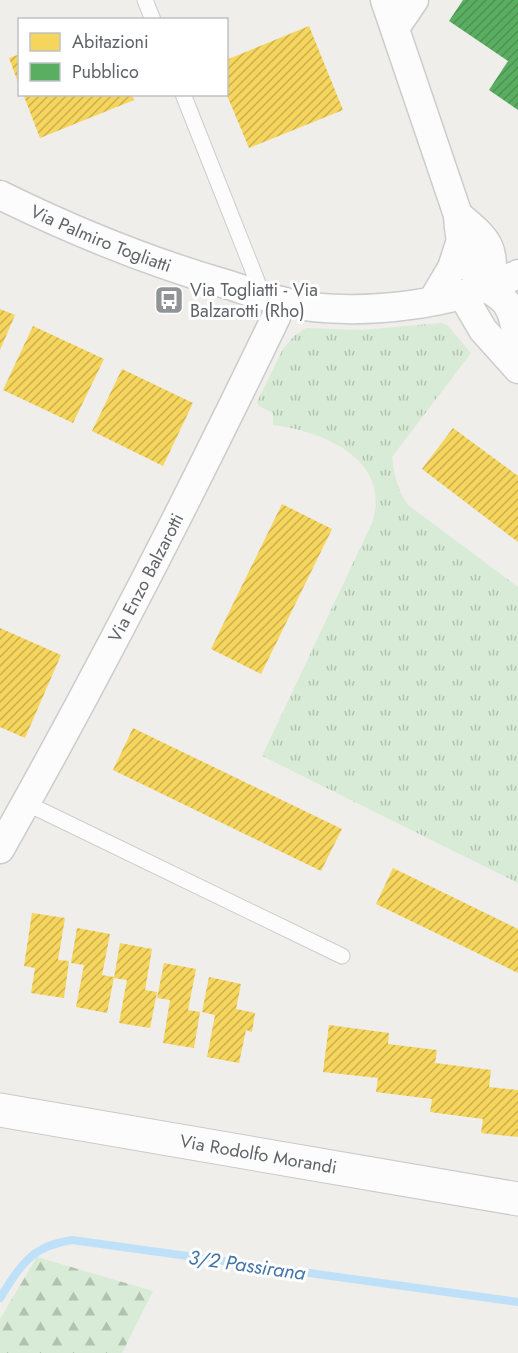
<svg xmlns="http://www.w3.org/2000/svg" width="518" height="1353" font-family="Jost,sans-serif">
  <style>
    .forest { fill: url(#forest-firs) }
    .park { fill: url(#park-tufts) }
    .homes { fill: url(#homes-hatch) }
    .public { fill: url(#public-hatch) }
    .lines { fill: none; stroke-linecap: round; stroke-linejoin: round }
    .stream { stroke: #bfe0f9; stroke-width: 8 }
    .lane-casing { stroke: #cbcccc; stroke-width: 17 }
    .street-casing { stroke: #cbcccc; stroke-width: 31 }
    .secondary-casing { stroke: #cacacb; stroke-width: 35 }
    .lane { stroke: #fdfcfc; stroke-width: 15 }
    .street { stroke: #fdfcfc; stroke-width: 28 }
    .secondary { stroke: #fdfcfc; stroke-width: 33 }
    .labels { text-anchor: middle; stroke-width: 6; stroke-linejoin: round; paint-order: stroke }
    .street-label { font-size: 18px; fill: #5f6368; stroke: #fff }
    .poi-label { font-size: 18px; fill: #5f6368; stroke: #fff; text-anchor: start }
    .water-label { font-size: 20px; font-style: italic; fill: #4174aa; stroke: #fff }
  </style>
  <defs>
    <pattern id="forest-firs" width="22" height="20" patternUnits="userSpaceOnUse" patternTransform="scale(1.5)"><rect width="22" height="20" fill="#d8ebd6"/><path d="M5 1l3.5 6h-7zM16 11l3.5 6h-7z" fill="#b2c2b1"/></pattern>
    <pattern id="park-tufts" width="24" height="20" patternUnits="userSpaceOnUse" patternTransform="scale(1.5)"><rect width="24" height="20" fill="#d8ebd6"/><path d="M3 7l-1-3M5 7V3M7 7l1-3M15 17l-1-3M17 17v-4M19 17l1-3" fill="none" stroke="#b2c2b1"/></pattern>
    <pattern id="homes-hatch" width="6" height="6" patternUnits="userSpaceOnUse" patternTransform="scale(1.5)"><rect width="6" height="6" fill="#f6d55c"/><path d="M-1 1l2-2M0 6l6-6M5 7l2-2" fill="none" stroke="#cab050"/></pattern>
    <pattern id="public-hatch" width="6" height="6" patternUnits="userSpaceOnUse" patternTransform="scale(1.5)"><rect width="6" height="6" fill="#5aae61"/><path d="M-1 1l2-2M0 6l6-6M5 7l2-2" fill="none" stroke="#4e9154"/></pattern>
  </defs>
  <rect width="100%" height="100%" fill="#efeeea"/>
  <!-- forest -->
  <path class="forest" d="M37 1257 153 1291 122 1353H0V1319Z"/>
  <!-- park -->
  <path class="park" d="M441 323 447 325 471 353 392 457C394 475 398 491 408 505L518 587V883L262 756 372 523C393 459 322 431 273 425V413L259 406 257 402 283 349 294 336 306 328 361 330Z"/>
  <!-- homes -->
  <path class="homes" d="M309 26 343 110 249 148 226 93V60Z
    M20 54V85H19L9 58Z
    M23 94H132L134 100 40 138Z
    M0 309 15 315 0 350Z
    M33 326 104 359 73 423 3 390Z
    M122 369 193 403 163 466 92 431Z
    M453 428 518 476V542L422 469Z
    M282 504 332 529 261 674 211 649Z
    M0 628 61 655 25 738 0 727Z
    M133 728 342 829 321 871 113 770Z
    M393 868 518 929V973L376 904Z
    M32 913 65 918 58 960 69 961 64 998 31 993 35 968 24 966Z
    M77 928 110 934 102 975 114 977 107 1013 76 1007 84 965 71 963Z
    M120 943 152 949 145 990 157 992 150 1028 119 1023 127 980 114 978Z
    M164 963 196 969 188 1010 200 1012 194 1048 163 1043 170 1000 157 998Z
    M209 977 241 984 236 1009 255 1013 252 1032 246 1030 239 1063 207 1057 215 1015 202 1012Z
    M329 1025 389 1033 388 1044 437 1050 435 1063 491 1070 489 1087 518 1090V1137L481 1133 483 1119 430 1112 432 1099 376 1092 378 1078 323 1072Z"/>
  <!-- public -->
  <path class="public" d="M463 0H518V110L489 90 508 61 449 21Z"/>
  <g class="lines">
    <!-- stream -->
    <path class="stream" d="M0 1298C21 1265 31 1246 72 1240L518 1302"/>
    <!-- lane casing -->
    <g class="lane-casing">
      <path id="lane" d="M145 0 153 20
        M183 94 263 296
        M26 803 342 956"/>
    </g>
    <!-- street casing -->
    <g class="street-casing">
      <g id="street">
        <path d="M385 0 458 215C459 243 466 266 486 286 493 293 502 296 507 304 518 321 516 344 518 363"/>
        <path d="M395 28 414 0"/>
        <path id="s1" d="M0 195C75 232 149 262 229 285 254 293 278 302 304 306 370 315 458 304 518 274"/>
        <path d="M458 215C487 239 499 249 488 288"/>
        <path d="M462 294 483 330 518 369"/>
        <path d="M433 300 452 268 460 243"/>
        <path id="s2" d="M0 849C99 674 189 498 276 317L281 301"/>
      </g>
    </g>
    <!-- secondary casing -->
    <g class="secondary-casing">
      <g id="secondary">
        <path id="s3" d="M0 1110 518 1199"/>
      </g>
    </g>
    <!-- lane -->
    <use href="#lane" class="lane"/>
    <!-- street -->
    <use href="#street" class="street"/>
    <!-- secondary -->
    <use href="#secondary" class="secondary"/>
  </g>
  <!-- icons -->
  <defs>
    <g id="bus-square" transform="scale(1.5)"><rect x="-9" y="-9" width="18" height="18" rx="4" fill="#919496" stroke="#fff"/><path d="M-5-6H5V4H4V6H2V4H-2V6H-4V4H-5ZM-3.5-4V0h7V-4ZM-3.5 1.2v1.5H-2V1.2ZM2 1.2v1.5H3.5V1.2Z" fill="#fff"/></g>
  </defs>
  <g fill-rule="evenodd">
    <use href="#bus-square" x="169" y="300"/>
  </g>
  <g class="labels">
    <!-- street labels -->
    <g class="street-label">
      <text dy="6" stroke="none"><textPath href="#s1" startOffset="110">Via Palmiro Togliatti</textPath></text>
      <text dy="6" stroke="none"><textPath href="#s2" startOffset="308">Via Enzo Balzarotti</textPath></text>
      <text dy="6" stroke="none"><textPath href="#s3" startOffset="262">Via Rodolfo Morandi</textPath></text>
    </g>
    <!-- poi labels -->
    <g class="poi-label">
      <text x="190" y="296">Via Togliatti - Via<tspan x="190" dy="21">Balzarotti (Rho)</tspan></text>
    </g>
    <!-- water labels -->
    <g class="water-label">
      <text transform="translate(247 1265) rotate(8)" y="7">3/2 Passirana</text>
    </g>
  </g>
  <!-- legend -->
  <rect x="18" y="18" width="210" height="78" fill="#ffffff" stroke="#bfc1c3" stroke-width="1.5"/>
  <rect x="30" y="33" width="30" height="18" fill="#f6d55c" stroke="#bfc1c3" stroke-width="1.5"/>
  <text x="72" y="48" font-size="18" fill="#5f6368">Abitazioni</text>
  <rect x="30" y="63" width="30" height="18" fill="#5aae61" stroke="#bfc1c3" stroke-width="1.5"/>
  <text x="72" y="78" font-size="18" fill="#5f6368">Pubblico</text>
</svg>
